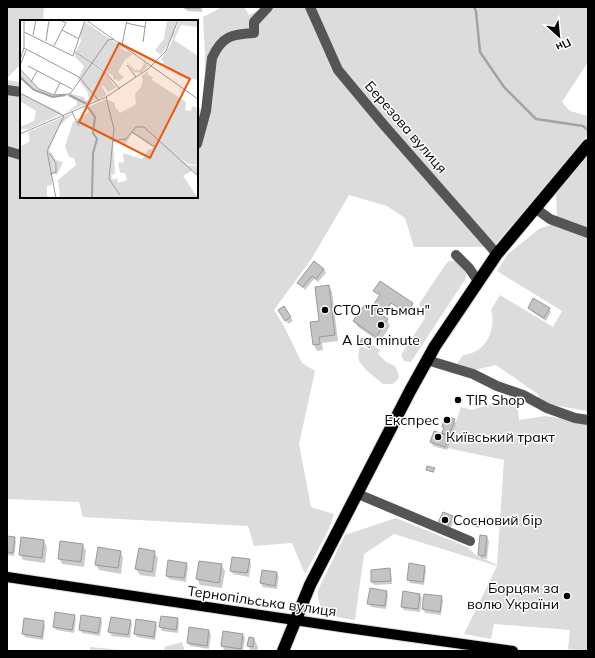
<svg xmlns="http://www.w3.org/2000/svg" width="595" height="658" font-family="Mulish,sans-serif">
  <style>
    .green { fill: #dcdcdc }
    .shadow { fill: #0003 }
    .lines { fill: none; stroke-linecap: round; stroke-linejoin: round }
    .stream { stroke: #a3a3a3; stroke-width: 2.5 }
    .building { fill: #c4c4c4; stroke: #999 }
    .major-casing { stroke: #dbdbdb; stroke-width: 12 }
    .highway-casing { stroke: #dbdbdb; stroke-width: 14 }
    .minor { stroke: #555; stroke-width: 10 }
    .major { stroke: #000; stroke-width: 10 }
    .highway { stroke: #000; stroke-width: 12 }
    .poi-dot { fill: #000; stroke: #fff; stroke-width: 1.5 }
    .labels { text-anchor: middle; stroke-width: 3; stroke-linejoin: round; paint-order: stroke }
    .street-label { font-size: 14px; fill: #000; stroke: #fff }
    .poi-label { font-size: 14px; fill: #000; stroke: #fff; text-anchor: start }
    .inset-river { fill: none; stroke: #a3a3a3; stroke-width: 2 }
    .inset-road { fill: none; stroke: #999; stroke-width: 1 }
    .view { fill: #e8590c; fill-opacity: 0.15; stroke: #e8590c; stroke-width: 2 }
    .inset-edge { fill: none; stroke: #000; stroke-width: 2 }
  </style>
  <rect width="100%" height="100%" fill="#fff"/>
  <!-- green -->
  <path class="green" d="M7 7H44L43 21H21V64L7 78Z
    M222 7H244L249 15 259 10 261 7H588V62L562 102 570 111 588 116V135L521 215 493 247H414L405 218 387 206 349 195 312 258 274 310 284 326 302 363 315 371 299 444 311 507 334 514 329 529 305 574 292 543 254 546 248 526 83 517 79 502 7 499V80L21 82V197H197V108L204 109 205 57 203 17Z
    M588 154V411L547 404 537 400 539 395 496 365 474 370 457 364 463 355C485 354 497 330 491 310L500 295 553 327 562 311 497 271 508 254 539 229 557 222 556 193Z
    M449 261H455L467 271 466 278 411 362 404 361 401 355 425 318 419 304 445 265Z
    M360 345 369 350 372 345 380 350 378 354 386 362 395 366 399 376 398 379 393 384H383L366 370 359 361 358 355Z
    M508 399 517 401 519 420 545 416 588 422V651L568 649 570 630 494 624 491 639 464 634 497 566 394 534 364 554 355 620C335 617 316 615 318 590L345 535 396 518 467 547 476 555 497 565 504 460 447 448 461 407 472 410Z
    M182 642 185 651H165L164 647Z
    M90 647 132 651H90Z"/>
  <!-- shadow -->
  <path class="shadow" d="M185 7H202V12L187 11Z
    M324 269 326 273 318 282 314 279 305 290 301 286 299 283Z
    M329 286 332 292 338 341 322 343 323 350 317 351 314 345 311 323 320 322Z
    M374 291 413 304V305L408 314 392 303 382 317 387 320 390 326 380 342 358 327 354 321 374 311 381 296Z
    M284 308 293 321 288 324 280 310Z
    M529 308 549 309 551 312 546 321 531 311Z
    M454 420 456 423 447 450 433 446 431 442 443 435 445 430 443 426Z
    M434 469V473L427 470Z
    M452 517 454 521 448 534 439 530Z
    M7 537 14 538 16 542 14 556 7 555Z
    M487 537 489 541 487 559 481 558 479 554Z
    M44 541 47 547 45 563 23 560 20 554Z
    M83 545 86 551 84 567 62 564 59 558Z
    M120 552 123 557 121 574 99 570 96 565Z
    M154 552 158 558 155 577 140 575 136 569Z
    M249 560 251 564 249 577 233 574 231 571Z
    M186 564 188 567 186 582 169 579 167 576Z
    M221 565 225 571 222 588 200 585 197 579Z
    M424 567 426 570 424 585 410 583 408 580Z
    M389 569 391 573 392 584 374 585 372 582Z
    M277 573 279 577 277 589 263 587 261 583Z
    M386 592 388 595 386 609 371 607 368 603Z
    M420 595 422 598 420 612 404 610 402 607Z
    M441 597 443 601 441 615 425 613 423 609Z
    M74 616 76 619 74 633 56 630 54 627Z
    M100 618 102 622 100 636 82 633 80 630Z
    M177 619 179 623 178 633 162 631 160 627Z
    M130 621 132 624 130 638 112 636 109 632Z
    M43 622 45 626 43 640 25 637 23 633Z
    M155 623 157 626 155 640 137 637 135 634Z
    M209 631 211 635 209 649 190 646 188 642Z
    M243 635 245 638 243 651 224 650 222 646Z
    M254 639 258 647 257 651H251L248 646Z"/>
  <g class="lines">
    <!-- stream -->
    <path class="stream" d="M474 7 476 11 480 52 504 87 536 119 583 126 588 130"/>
  </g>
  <!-- building -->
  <path class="building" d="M184 7H200V8H184Z
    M314 261 324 269 316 279 312 276 303 287 297 283Z
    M380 281 413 303 407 313 391 303 382 316 371 308 380 295 373 291Z
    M329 285 335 335 319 337 320 344 313 345 310 322 319 321 315 287Z
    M533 298 550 308 544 318 528 308Z
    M365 304 388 319 376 337 353 321Z
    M284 306 291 317 285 321 278 310Z
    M362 338 366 341 364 345 360 342Z
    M367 342 372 345 369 348 365 345Z
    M445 416 455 419 449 436 442 433 444 427H442Z
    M434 431 449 436 445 447 430 442Z
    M427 466 435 468 433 472 426 470Z
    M443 512 453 516 446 531 436 527Z
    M475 521H480L479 527 474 526Z
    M480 535 487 536 485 556 478 555Z
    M7 536 15 537 13 553 7 552Z
    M21 537 44 540 42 558 19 555Z
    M60 541 83 544 81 562 58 559Z
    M98 547 121 551 118 568 95 565Z
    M139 548 155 551 152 572 135 569Z
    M232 557 250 559 247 573 230 571Z
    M168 560 187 563 184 578 166 576Z
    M199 561 222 564 219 583 196 579Z
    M409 563 425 566 423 582 407 580Z
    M390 568 391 581 371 582V570Z
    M262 570 277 572 275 586 260 583Z
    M370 588 387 591 385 606 367 604Z
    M403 591 420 594 418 609 401 607Z
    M424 594 442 596 440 612 422 609Z
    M55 612 75 615 72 630 53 627Z
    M81 615 101 618 98 633 79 630Z
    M161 616 178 618 176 630 159 627Z
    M111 617 131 620 128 635 108 632Z
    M24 618 44 621 42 637 22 634Z
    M136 619 156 622 154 637 134 634Z
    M189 627 209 630 207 646 187 643Z
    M223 631 243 634 241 649 221 646Z
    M249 637 254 638 253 647 247 646Z"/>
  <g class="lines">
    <!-- major casing -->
    <g class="major-casing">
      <path id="major" d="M7 577 348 628 513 651"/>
    </g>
    <!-- highway casing -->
    <g class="highway-casing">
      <path id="highway" d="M283 651 310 585 410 391 435 346 497 254 588 145"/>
    </g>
    <!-- minor -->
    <path class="minor" d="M310 7 338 70 383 124 497 254
      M7 90 21 92
      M197 144 206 111 212 58C222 36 232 34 254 33V22L268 7
      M7 151 21 155
      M535 208 550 219 588 233
      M456 255 469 268 478 281
      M427 360 473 374 497 386 523 395 547 408 575 418 588 420
      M358 494 470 541"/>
    <!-- major -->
    <use href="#major" class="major"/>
    <!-- highway -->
    <use href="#highway" class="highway"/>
  </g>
  <!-- markers -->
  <g class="poi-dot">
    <circle cx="325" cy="310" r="4"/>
    <circle cx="381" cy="325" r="4"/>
    <circle cx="458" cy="400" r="4"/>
    <circle cx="447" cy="420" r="4"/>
    <circle cx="438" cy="437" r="4"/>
    <circle cx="445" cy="520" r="4"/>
    <circle cx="567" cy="596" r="4"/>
  </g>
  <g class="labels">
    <!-- street labels -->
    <g class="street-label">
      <text transform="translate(406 127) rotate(49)" y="5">Березова вулиця</text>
      <text transform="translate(262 601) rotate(8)" y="5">Тернопільська вулиця</text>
    </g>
    <!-- poi labels -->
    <g class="poi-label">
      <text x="333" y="315">СТО "Гетьман"</text>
      <text x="381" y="345" text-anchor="middle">A La minute</text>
      <text x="466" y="405">TIR Shop</text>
      <text x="439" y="425" text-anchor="end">Експрес</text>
      <text x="446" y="442">Київський тракт</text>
      <text x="453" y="525">Сосновий бір</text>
      <text x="559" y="593" text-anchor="end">Борцям за<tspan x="559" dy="16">волю України</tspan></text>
    </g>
  </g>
  <!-- overview -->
  <g transform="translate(20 20)">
    <rect width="178" height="178" fill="#fff"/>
    <path d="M147 0H157L154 15 141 35 135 30 144 19ZM159 0H178V7L161 5 154 20 178 36V60L158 55 153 50H147V45L140 46 144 42 141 39 151 24ZM65 2 101 26 100 28 113 34 105 40 115 50H120L125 42 128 46 121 53 114 52 105 40 98 52 104 57 99 61 93 59V56L56 32 61 21 60 13ZM56 33 89 56 93 64 97 67 88 72 83 65 82 67 87 75 45 93 57 85V81L48 76 32 78 13 70 0 59V50L19 69 33 75 52 74 64 77 66 81 69 79 67 71 58 59 64 46 54 36ZM128 51V55L133 57 132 60 166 82 165 90 171 91 172 86 177 88 178 145 169 144 161 139 168 145 178 146V156L173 150 163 156 178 178H40L38 160 56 145 54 138 49 137 45 126 53 102 69 92 66 88 86 79 95 83V87L100 93 116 84 115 74 121 67 123 59 121 56ZM112 113 134 128 128 130 122 139 103 133 104 142 98 143 100 153H105L107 160 98 163 97 158 93 160 91 155 95 154 93 122 101 121V124H106ZM0 73 40 92 41 94 9 109H0V104L2 106 14 101 16 91 0 81ZM55 92 39 106 29 130 36 140 43 142 37 155 32 153V165L27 166V176L32 178H0V127L10 121 8 112Z" fill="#dcdcdc" fill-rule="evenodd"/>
    <path class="inset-river" d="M0 57 14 70 33 77 45 75M49 75 67 84M68 87 75 97 73 113 77 119 73 133 72 178"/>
    <path class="inset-road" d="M40 0 46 3 42 10 59 19M66 0 178 79M106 3 125 7M4 12 53 36 65 0M13 15 16 0M94 19 88 20 72 43 86 53 100 69M26 21 29 0M123 22 126 0M102 25 107 0M34 26 42 10M4 28 59 57 79 81M0 40 4 28V0M107 45 116 57M0 46 6 30M8 46 52 69M0 49 19 69 34 75 50 74 72 43 55 32M11 62 17 51M0 73 44 96 27 131 36 178M34 75 40 63M86 77 94 109 89 159 100 175M52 92 59 106M112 112 135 127M0 114 86 77 128 49 146 31 158 0M93 121 106 119 116 107H124L178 156M29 133 36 143V152L30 154"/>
    <path class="view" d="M99 23 170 59 130 138 59 102Z"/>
    <rect width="178" height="178" class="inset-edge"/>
  </g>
  <!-- border -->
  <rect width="595" height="658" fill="none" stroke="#000000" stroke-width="16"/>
  <!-- north arrow -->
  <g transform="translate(559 36) rotate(153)" stroke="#ffffff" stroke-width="3" paint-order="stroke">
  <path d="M0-3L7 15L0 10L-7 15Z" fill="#000000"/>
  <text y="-6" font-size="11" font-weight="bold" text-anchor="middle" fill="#000000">Пн</text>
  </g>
</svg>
